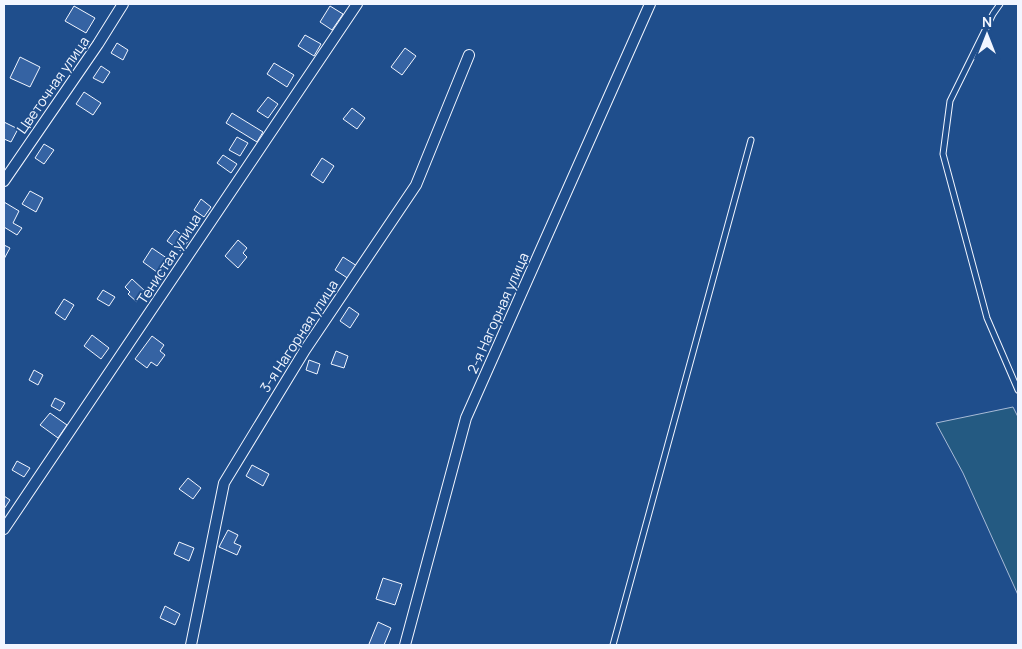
<svg xmlns="http://www.w3.org/2000/svg" width="1022" height="649" font-family="Manrope,sans-serif">
  <style>
    .green { fill: #245a82; stroke: #a8bbd7 }
    .building { fill: #3563a3; stroke: #f2f6ff }
    .lines { fill: none; stroke-linecap: round; stroke-linejoin: round }
    .lane-casing { stroke: #f2f6ff; stroke-width: 7 }
    .street-casing { stroke: #f2f6ff; stroke-width: 12 }
    .lane { stroke: #1f4e8c; stroke-width: 5 }
    .street { stroke: #1f4e8c; stroke-width: 10 }
    .labels { text-anchor: middle; stroke-width: 4; stroke-linejoin: round; paint-order: stroke }
    .street-label { font-size: 14px; fill: #f2f6ff; stroke: #1f4e8c }
  </style>
  <rect width="100%" height="100%" fill="#1f4e8c"/>
  <!-- green -->
  <path class="green" d="M1013 407 1018 417V595L963 473 936 423Z"/>
  <!-- building -->
  <path class="building" d="M74 6 95 18 86 33 65 21Z
    M330 6 343 14 332 30 320 22Z
    M305 35 321 44 314 56 298 46Z
    M117 43 128 50 123 60 111 53Z
    M405 48 416 56 402 75 391 67Z
    M20 57 40 67 30 87 10 78Z
    M274 63 294 75 287 87 267 74Z
    M101 66 110 72 103 83 93 78Z
    M84 92 101 103 93 115 76 104Z
    M268 97 278 104 268 118 257 111Z
    M352 108 365 118 357 129 343 119Z
    M232 113 263 132 257 142 226 123Z
    M4 122 18 129 11 142 4 139Z
    M237 137 248 143 240 156 229 150Z
    M44 144 54 150 44 164 35 158Z
    M223 155 237 164 231 173 217 163Z
    M322 158 334 166 323 183 311 175Z
    M30 191 43 198 36 212 22 204Z
    M201 199 211 207 204 217 194 210Z
    M4 202 19 211 13 223 22 228 17 235 4 227Z
    M175 230 189 240 181 251 167 241Z
    M238 240 247 248 243 253 247 257 238 268 225 256Z
    M4 245 10 248 4 259Z
    M152 248 171 261 161 275 143 262Z
    M343 257 357 266 349 279 335 270Z
    M132 279 146 292 137 302 128 294 130 292 125 287Z
    M103 290 115 297 109 306 97 299Z
    M64 299 74 305 65 320 55 313Z
    M349 307 359 314 350 328 340 321Z
    M92 335 109 348 101 359 84 346Z
    M152 336 164 345 160 351 165 355 157 366 151 362 147 368 135 359Z
    M336 351 348 356 344 368 331 364Z
    M309 360 320 364 317 374 306 370Z
    M34 370 43 375 38 385 29 380Z
    M55 398 65 403 60 411 51 406Z
    M50 413 67 425 58 438 40 425Z
    M17 461 30 468 24 477 12 470Z
    M252 465 269 474 263 486 246 476Z
    M188 478 201 488 193 499 179 489Z
    M4 496 10 500 4 509Z
    M228 530 238 535 234 543 241 546 237 555 219 547Z
    M179 542 194 548 189 561 174 554Z
    M383 578 402 584 395 605 376 599Z
    M165 606 180 614 175 625 160 618Z
    M378 622 391 628 384 645H371L369 644Z"/>
  <g class="lines">
    <!-- lane casing -->
    <g class="lane-casing">
      <path id="lane" d="M1000 4 993 14 950 101 943 154 987 318 1018 390
        M613 645 751 140"/>
    </g>
    <!-- street casing -->
    <g class="street-casing">
      <path id="street" d="M4 181 98 44 123 4
        M4 529 357 4
        M191 645 224 483 305 350 416 185 469 55
        M405 645 466 418 650 4"/>
    </g>
    <!-- lane -->
    <use href="#lane" class="lane"/>
    <!-- street -->
    <use href="#street" class="street"/>
  </g>
  <g class="labels">
    <!-- street labels -->
    <g class="street-label">
      <text transform="translate(53 85) rotate(-55)" y="5">Цветочная улица</text>
      <text transform="translate(169 259) rotate(-57)" y="5">Тенистая улица</text>
      <text transform="translate(498 313) rotate(-66)" y="5">2-я Нагорная улица</text>
      <text transform="translate(299 336) rotate(-57)" y="5">3-я Нагорная улица</text>
    </g>
  </g>
  <!-- border -->
  <rect width="1022" height="649" fill="none" stroke="#f2f6ff" stroke-width="10"/>
  <!-- north arrow -->
  <g transform="translate(987 35)" stroke="#1f4e8c" stroke-width="4" paint-order="stroke">
  <path d="M0-4L9 19L0 12L-9 19Z" fill="#f2f6ff"/>
  <text y="-8" font-size="14" font-weight="bold" text-anchor="middle" fill="#f2f6ff">N</text>
  </g>
</svg>
